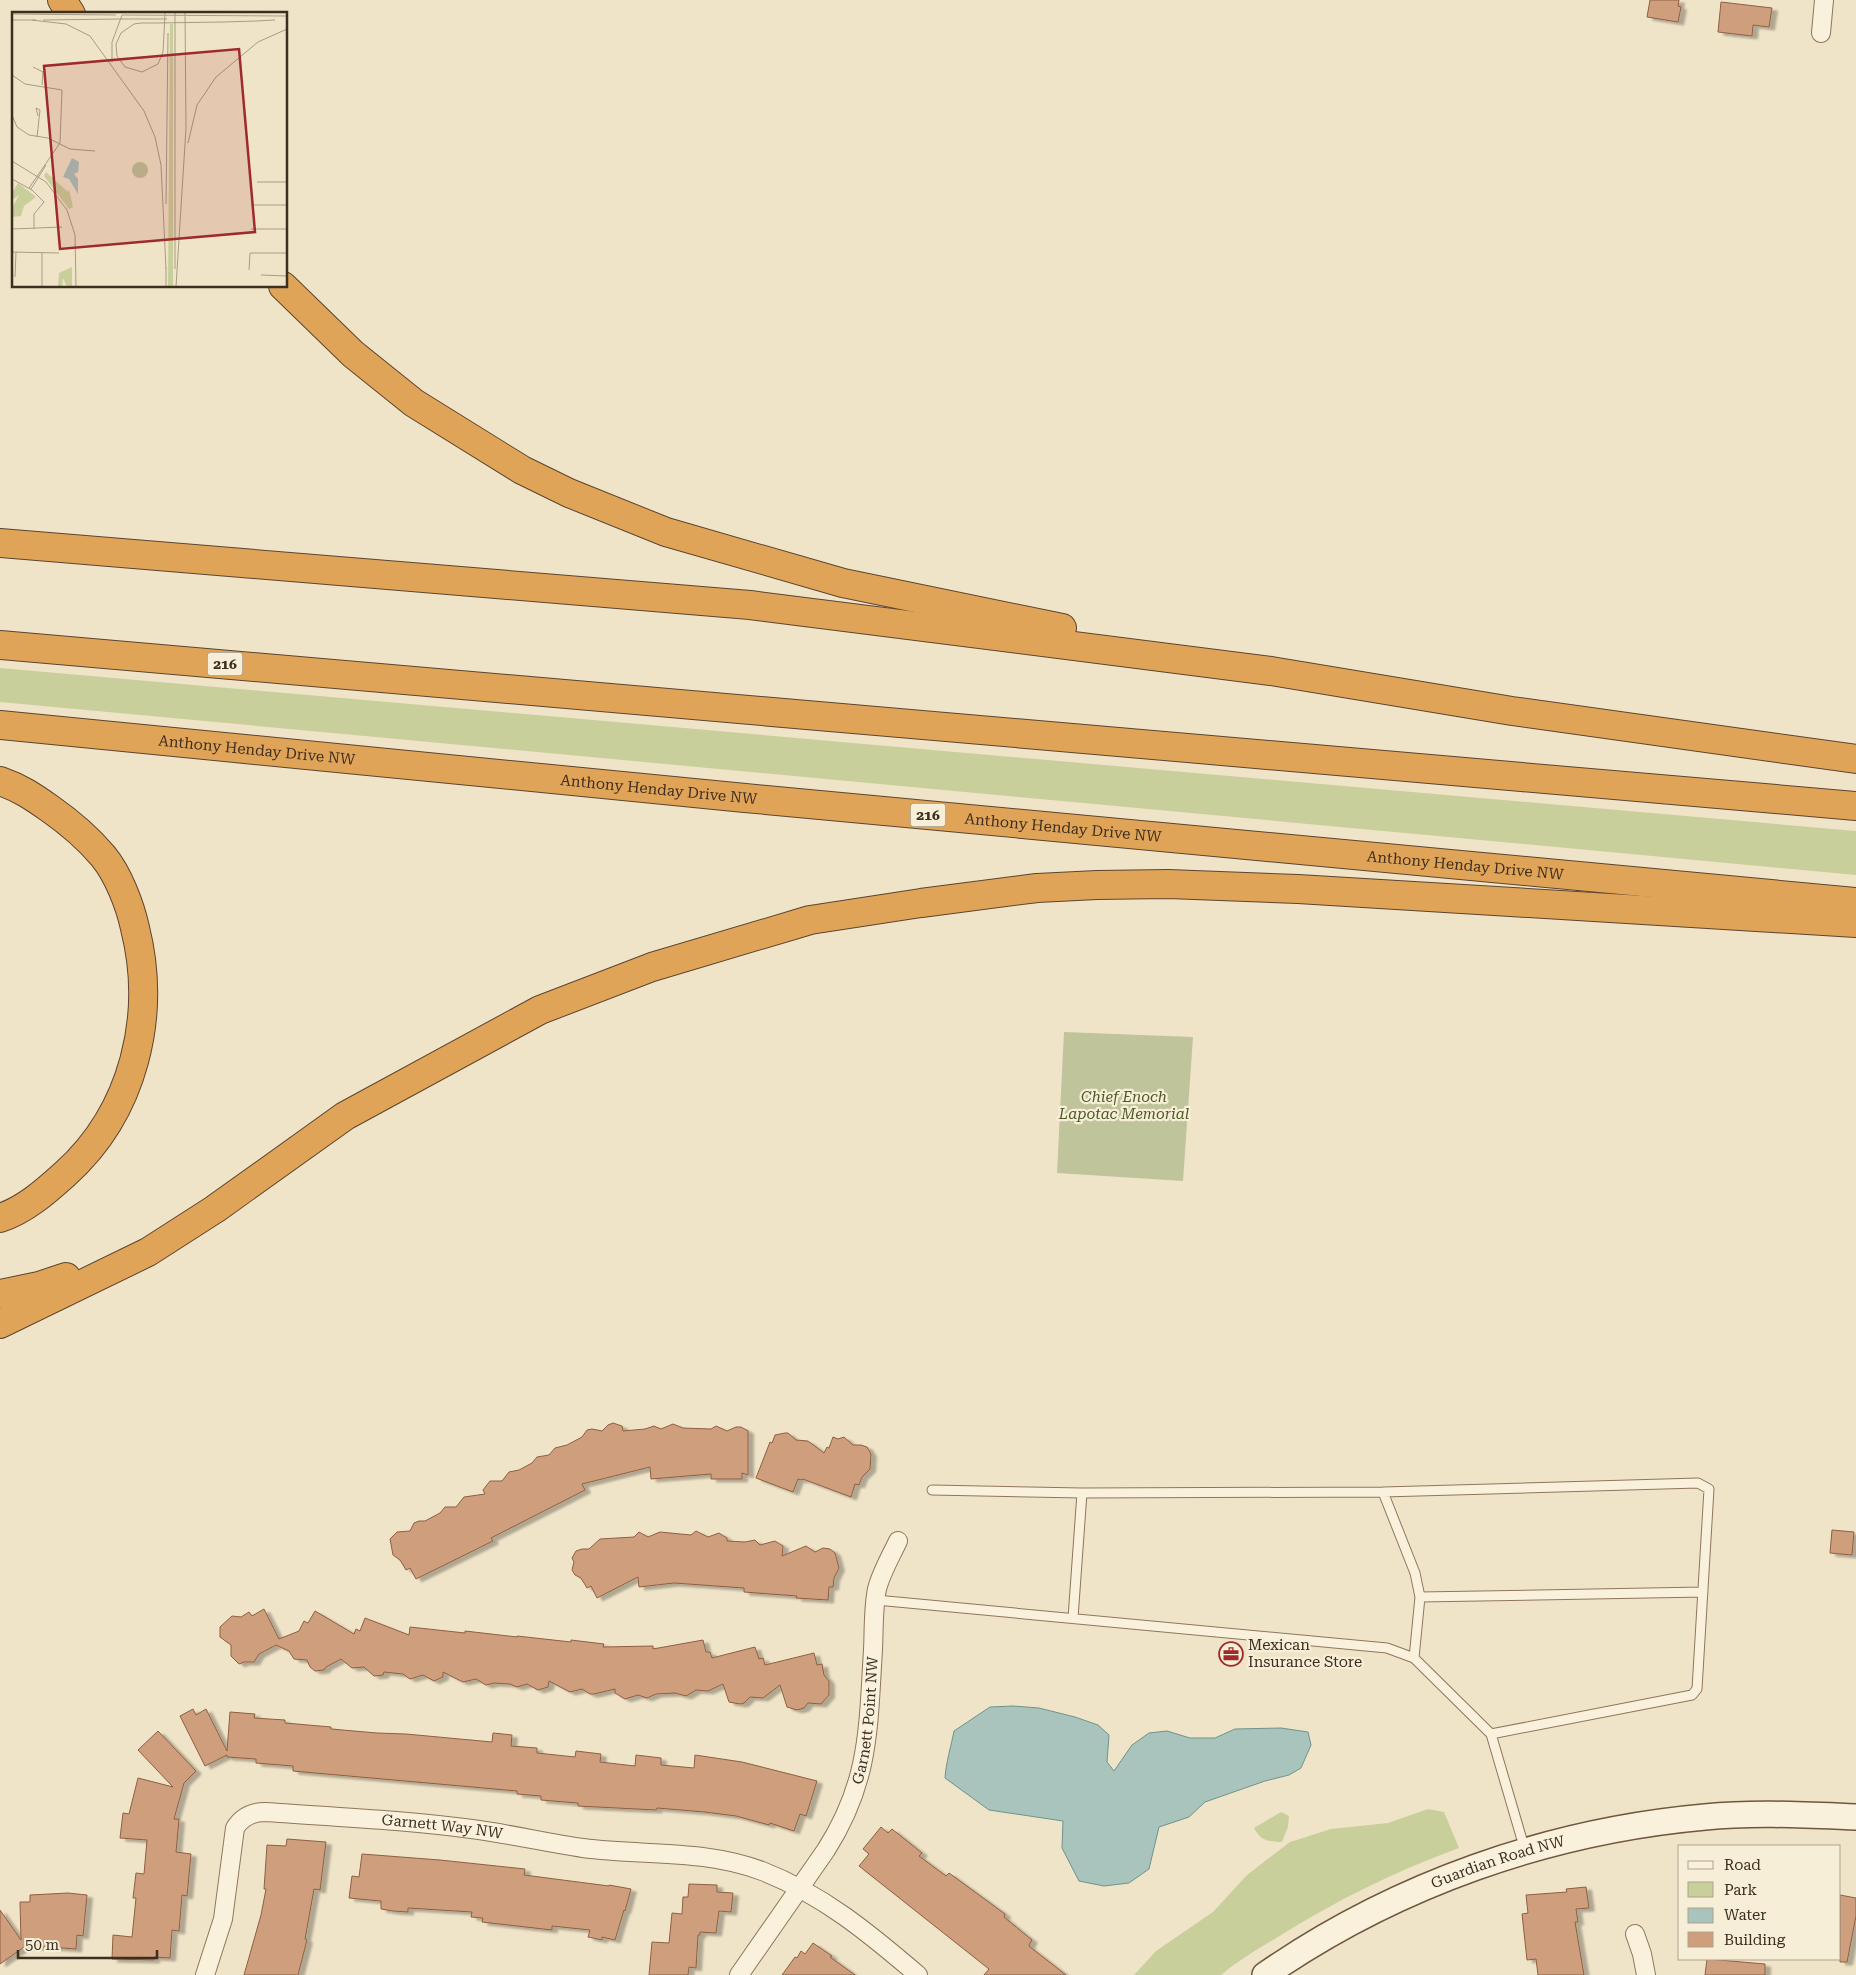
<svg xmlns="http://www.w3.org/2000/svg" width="1856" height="1975" font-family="'Roboto Serif',serif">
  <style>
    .green { fill: #c9cf9b }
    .cemetery { fill: #bfc49a }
    .water { fill: #a9c4bc; stroke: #6f938a }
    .building { fill: #cf9f7d; stroke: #8d5f41; filter: url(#shadow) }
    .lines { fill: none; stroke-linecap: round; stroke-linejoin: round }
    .lane-casing { stroke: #8d765c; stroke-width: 11 }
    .street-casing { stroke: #8d765c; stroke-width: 20 }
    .secondary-casing { stroke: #6f573f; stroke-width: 28 }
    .highway-casing { stroke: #5b4430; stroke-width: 30 }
    .lane { stroke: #faf1dc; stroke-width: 9 }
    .street { stroke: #faf1dc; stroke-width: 18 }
    .secondary { stroke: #faf1dc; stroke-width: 25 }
    .highway { stroke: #e0a458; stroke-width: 28 }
    .labels { text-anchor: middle; stroke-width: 4.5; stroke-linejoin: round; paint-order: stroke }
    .shield { fill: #f7eed8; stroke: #756857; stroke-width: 1 }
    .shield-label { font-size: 14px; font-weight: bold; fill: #3d2e20 }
    .street-label { font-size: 15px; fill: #3d2e20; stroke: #f7eed8 }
    .park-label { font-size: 15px; font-style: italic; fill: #4d5a26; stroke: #f7eed8 }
    .poi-label { font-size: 15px; fill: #3d2e20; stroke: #f7eed8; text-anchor: start }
    .inset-road { fill: none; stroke: #a89b85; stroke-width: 1 }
    .view { fill: #9e2a2b; fill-opacity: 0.15; stroke: #9e2a2b; stroke-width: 2.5 }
    .inset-edge { fill: none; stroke: #3d2e20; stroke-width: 2.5 }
  </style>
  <defs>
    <filter id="shadow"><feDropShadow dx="5.5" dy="3" stdDeviation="1" flood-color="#0004"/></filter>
  </defs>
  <rect width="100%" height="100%" fill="#f0e4c8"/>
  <!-- green -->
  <path class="green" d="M0 668 1856 831V875L0 702Z
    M1428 1809 1444 1812 1459 1848C1396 1871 1335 1901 1278 1937 1258 1949 1239 1960 1221 1975H1134L1156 1951 1213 1912 1247 1875 1290 1842 1331 1829 1388 1823Z
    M1281 1812 1289 1816 1288 1827 1282 1842C1268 1842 1261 1841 1254 1828Z"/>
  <!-- cemetery -->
  <path class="cemetery" d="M1064 1032 1193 1037 1183 1181 1057 1173Z"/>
  <!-- water -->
  <path class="water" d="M1013 1706 1039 1708 1075 1717 1098 1725 1109 1735 1107 1762 1114 1771 1132 1745 1149 1733 1167 1731 1190 1738H1215L1235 1729 1281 1728 1308 1732 1311 1745 1301 1768 1289 1775 1265 1781 1205 1802 1189 1817 1159 1827 1149 1869 1129 1883 1104 1886 1079 1881 1062 1848 1063 1821 989 1810 945 1778C946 1762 951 1747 954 1731L990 1707Z"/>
  <!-- building -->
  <path class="building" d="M1650 0H1679L1678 6 1681 7 1678 22 1647 17Z
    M1721 2 1772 8 1769 27 1753 25 1752 36 1718 32Z
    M613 1423 622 1426 623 1431 645 1429 654 1426 661 1429 673 1424 683 1428 711 1429 716 1426 727 1431 736 1427H741L748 1431V1475L742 1473V1479H711V1474L651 1479 650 1467 582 1484 585 1490 491 1538 493 1541 416 1579 410 1568 406 1570 400 1560 393 1555 390 1539 397 1532 410 1531 414 1523 419 1521H425L440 1513 445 1507H456L464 1497 485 1494 483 1490 490 1481H502L509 1472 519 1470 532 1463 537 1457 549 1455 555 1448 567 1445 582 1437 587 1430 592 1429 602 1431 608 1425Z
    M785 1433H788L796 1440 808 1441 824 1453 827 1447 829 1448 833 1437 838 1439 844 1437 853 1445H861L867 1447 871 1454 870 1469 862 1477 859 1485 855 1484 851 1497 803 1479 802 1480 798 1479 793 1492 756 1478 770 1442 772 1443 775 1435Z
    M1832 1530 1854 1532 1852 1555 1830 1553Z
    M696 1531 708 1537 719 1533 727 1538V1541L745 1542 755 1540 760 1545 775 1541 783 1546 782 1556 806 1546 815 1552 823 1548 830 1549 835 1553 839 1568 834 1578 833 1587H829L828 1600 796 1598 797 1596 744 1592V1588L674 1583 639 1587 638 1577 597 1598 591 1586 587 1588 581 1578 575 1575 572 1570 574 1562 572 1558 576 1551 582 1549H589L600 1539 634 1537 639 1532 648 1537 660 1532 691 1535Z
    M264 1609 279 1639 299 1631 304 1621 308 1623 315 1611 354 1634 356 1629 360 1631 365 1618 409 1635 410 1627 465 1633V1631L517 1637V1636L571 1642V1640L604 1644 603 1647 653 1646V1649L703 1640 706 1652H710L712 1658 755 1647 759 1659 763 1658 765 1665 814 1653 817 1665 822 1664 824 1675 829 1681V1695L821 1704 808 1703 804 1708 797 1710 787 1707 780 1685 763 1698 750 1697 744 1703 740 1704 729 1702 723 1684 708 1691 696 1690 686 1696 675 1693 656 1694 647 1698 638 1695 625 1699 615 1693V1689L594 1694H590L582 1689 570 1692 549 1681 548 1687 538 1690 527 1684 517 1687 510 1684 494 1683 486 1685 476 1679 463 1682 443 1672V1677L434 1681 423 1675 410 1679 403 1674 384 1672 383 1675 374 1676 364 1667 352 1668 341 1659 326 1667 324 1670 315 1671 310 1667 307 1660 294 1659 289 1651 276 1645 259 1654 254 1662H244L239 1664 231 1656V1645L220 1637V1627L232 1616 241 1617 249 1612 252 1616Z
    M193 1709 196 1715 206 1709 227 1751 230 1712 255 1714 254 1718 285 1720V1723L331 1727V1729L377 1733 406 1734 492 1742 493 1733 512 1735 511 1746 537 1748V1753L575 1757 576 1751 601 1754 600 1762 635 1766 636 1755 661 1758V1765L694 1768 695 1755 742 1762 817 1781 806 1816 800 1814 794 1831 770 1823 769 1825 736 1816 705 1812 657 1808 656 1810 578 1806V1803L541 1800V1796L517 1794V1791L293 1771V1766L256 1763V1759L227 1757V1755L205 1766 180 1716Z
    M158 1731 196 1771 184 1783 174 1819H179L176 1852 191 1854 187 1896 182 1895 179 1931 172 1930 170 1958 154 1957V1960L112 1959 113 1935 132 1937 136 1898H133L136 1873 144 1874 147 1840 120 1838 123 1813 129 1814 138 1778 173 1787 138 1750Z
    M881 1827 888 1833 892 1829 922 1853 919 1856 946 1876 949 1873 1005 1914 1004 1917 1032 1940 1029 1945 1030 1947 1066 1975H984L989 1969 859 1866 869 1854 863 1849Z
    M287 1839 326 1842 320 1890 314 1889 305 1939 307 1940 298 1975H244L261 1915 266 1889H264L267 1845 286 1846Z
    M362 1854 440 1860 525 1869 524 1875 609 1886V1885L631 1889 625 1911 624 1910 615 1940 602 1937V1940L588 1937 590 1930 552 1926V1930L482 1922 483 1918 471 1917 472 1912 408 1908V1912L393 1911 381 1909V1901L349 1898 352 1876 359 1877Z
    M689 1884 717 1885V1892L733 1893 731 1912 719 1911 716 1933 700 1932V1935H698L696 1968 689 1967 688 1975H649L652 1942 669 1943 672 1913 682 1914 683 1897H688Z
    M1586 1887 1589 1908 1576 1909 1578 1922H1575L1584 1975H1538L1536 1959 1527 1960 1522 1914 1528 1913 1526 1895 1567 1892 1566 1889Z
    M68 1893 87 1895 83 1936 77 1935 76 1949 50 1947H24L0 1964V1910L21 1940 20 1902H30V1895Z
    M1840 1895 1856 1898V1916L1847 1962H1840Z
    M813 1943 832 1956 830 1957 855 1975H782L795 1957 797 1958 801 1951 805 1954Z
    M1707 1959 1765 1964V1975H1705Z"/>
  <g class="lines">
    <!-- lane casing -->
    <g class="lane-casing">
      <path id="lane" d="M932 1490 1082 1493 1383 1492 1415 1573 1420 1597 1414 1658
        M1383 1492 1698 1483 1709 1489 1697 1689 1692 1695 1491 1734
        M1420 1597 1703 1592
        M876 1600 1387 1648 1414 1658 1491 1734 1525 1850
        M1073 1618 1082 1493"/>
    </g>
    <!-- street casing -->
    <g class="street-casing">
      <g id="street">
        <path d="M1821 33 1824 0"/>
        <path d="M1635 1934 1642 1954 1646 1975"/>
        <path id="s1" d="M205 1975 223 1919 235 1828C242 1817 252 1812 265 1812 336 1817 408 1820 479 1830 514 1835 548 1843 583 1848 644 1856 704 1849 762 1871 822 1894 870 1934 918 1975"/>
        <path id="s2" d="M739 1975 826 1850C870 1781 868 1728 873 1650 874 1630 873 1609 877 1589 881 1573 891 1556 898 1541"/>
      </g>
    </g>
    <!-- secondary casing -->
    <g class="secondary-casing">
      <g id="secondary">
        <path id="s3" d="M1265 1975C1395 1885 1548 1831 1705 1817 1755 1812 1806 1815 1856 1817"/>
      </g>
    </g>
    <!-- highway casing -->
    <g class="highway-casing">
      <g id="highway">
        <path d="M62 0 71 14"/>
        <path d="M283 286 353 354 414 403 522 470 569 493 666 532 843 583 1062 628"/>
        <path d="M0 543 750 605 1271 671 1512 711 1856 759"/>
        <path d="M0 645 1856 806"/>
        <path id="s4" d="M0 725 745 798 1856 902"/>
        <path d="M0 781C20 788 32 796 49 808 69 822 87 837 103 856 118 874 130 905 135 928 157 1016 134 1112 65 1174 46 1191 25 1210 0 1218"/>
        <path d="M0 1294 39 1286 66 1277"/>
        <path d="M0 1324 148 1252 215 1209 345 1116 540 1010 652 967 810 920 921 903 1037 888 1097 885 1168 884 1298 889 1856 923"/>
      </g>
    </g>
    <!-- lane -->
    <use href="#lane" class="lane"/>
    <!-- street -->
    <use href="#street" class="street"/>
    <!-- secondary -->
    <use href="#secondary" class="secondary"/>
    <!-- highway -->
    <use href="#highway" class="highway"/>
  </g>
  <!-- icons -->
  <defs>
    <g id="office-ring" transform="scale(1.25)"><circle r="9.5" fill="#f7eed8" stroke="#9e2a2b" stroke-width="1.5"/><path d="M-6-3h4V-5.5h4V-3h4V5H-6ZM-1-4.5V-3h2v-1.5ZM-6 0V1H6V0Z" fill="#9e2a2b"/></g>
  </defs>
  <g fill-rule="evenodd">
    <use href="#office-ring" x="1231" y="1654"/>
  </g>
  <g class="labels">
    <!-- shield labels -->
    <g class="shield">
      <rect x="207.5" y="652.5" width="35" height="23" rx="4"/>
      <rect x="910.5" y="803.5" width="35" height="23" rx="4"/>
    </g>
    <g class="shield-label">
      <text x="225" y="669">216</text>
      <text x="928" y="820">216</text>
    </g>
    <!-- street labels -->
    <g class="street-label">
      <text dy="5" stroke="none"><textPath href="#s4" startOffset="258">Anthony Henday Drive NW</textPath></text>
      <text dy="5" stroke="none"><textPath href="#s4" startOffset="662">Anthony Henday Drive NW</textPath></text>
      <text dy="5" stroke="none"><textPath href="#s4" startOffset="1068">Anthony Henday Drive NW</textPath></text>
      <text dy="5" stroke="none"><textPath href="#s4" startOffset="1472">Anthony Henday Drive NW</textPath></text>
      <text dy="5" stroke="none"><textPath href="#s2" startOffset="290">Garnett Point NW</textPath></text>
      <text dy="5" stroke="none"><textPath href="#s1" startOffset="364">Garnett Way NW</textPath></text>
      <text dy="5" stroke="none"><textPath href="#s3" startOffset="260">Guardian Road NW</textPath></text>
    </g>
    <!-- park labels -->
    <g class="park-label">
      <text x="1124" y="1102">Chief Enoch<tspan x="1124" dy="17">Lapotac Memorial</tspan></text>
    </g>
    <!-- poi labels -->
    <g class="poi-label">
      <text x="1248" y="1650">Mexican<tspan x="1248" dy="17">Insurance Store</tspan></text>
    </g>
  </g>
  <!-- overview -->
  <g transform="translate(12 12)">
    <rect width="275" height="275" fill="#f0e4c8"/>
    <path d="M158 12H161V275H156ZM34 160 56 180 57 177 61 195 57 197 32 164ZM6 171 24 185 12 194 9 204 0 205V191L1 194 7 183 0 188V181ZM60 255V275H55L51 266 50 275H46L47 261Z" fill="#c9cf9b"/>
    <path d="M120 158a8 8 0 1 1 16 0a8 8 0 1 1-16 0Z" fill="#bfc49a"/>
    <path d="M60 146 67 150 66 160 62 162 66 167V182L57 167 51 165Z" fill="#a9c4bc"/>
    <path class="inset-road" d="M153 0 152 22 151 40 146 52 130 60 113 55 105 44 104 32 109 21 122 12 129 11H144L212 10 244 9 263 8M163 0V257M0 2 104 3M108 7H155M0 8H24M20 8 54 12 78 24 132 99 143 125 149 153 154 257M31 8 108 7M100 50V30L110 3 275 4M21 55 31 60 30 73M0 63 13 72 50 78 48 131 17 176M0 103 5 115 17 123 36 126 58 137 83 139M25 125 28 98 24 96 26 104M176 131 185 93 204 65 246 30 275 17M0 149 34 170 55 198 63 223 64 275M0 167 20 178 32 190 22 202V217M245 170H275M19 177 34 153M154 192 156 21M241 193H275M0 217 50 215M239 217H275M0 240 47 241M237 258 238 241H275M249 263 275 264M3 265 4 240M30 275V240M154 275V256M164 275 174 116 173 0"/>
    <path class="view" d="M227 37 243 220 48 237 32 54Z"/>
    <rect width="275" height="275" class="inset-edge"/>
  </g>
  <!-- legend -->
  <rect x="1678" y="1845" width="162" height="115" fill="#f7eed8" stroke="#ada18e"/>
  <rect x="1688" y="1861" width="25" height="8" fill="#faf1dc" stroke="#ada18e"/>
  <text x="1724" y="1870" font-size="15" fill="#3d2e20">Road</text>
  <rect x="1688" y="1882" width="25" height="15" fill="#c9cf9b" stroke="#ada18e"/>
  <text x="1724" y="1895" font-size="15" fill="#3d2e20">Park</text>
  <rect x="1688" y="1908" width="25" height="15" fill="#a9c4bc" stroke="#ada18e"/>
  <text x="1724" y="1920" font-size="15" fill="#3d2e20">Water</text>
  <rect x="1688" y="1932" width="25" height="15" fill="#cf9f7d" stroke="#ada18e"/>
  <text x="1724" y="1945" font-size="15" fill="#3d2e20">Building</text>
  <!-- scale -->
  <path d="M18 1950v8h139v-8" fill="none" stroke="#3d2e20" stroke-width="2.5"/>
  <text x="25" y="1950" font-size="15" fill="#3d2e20" stroke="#f7eed8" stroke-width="4" paint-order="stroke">50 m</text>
</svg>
